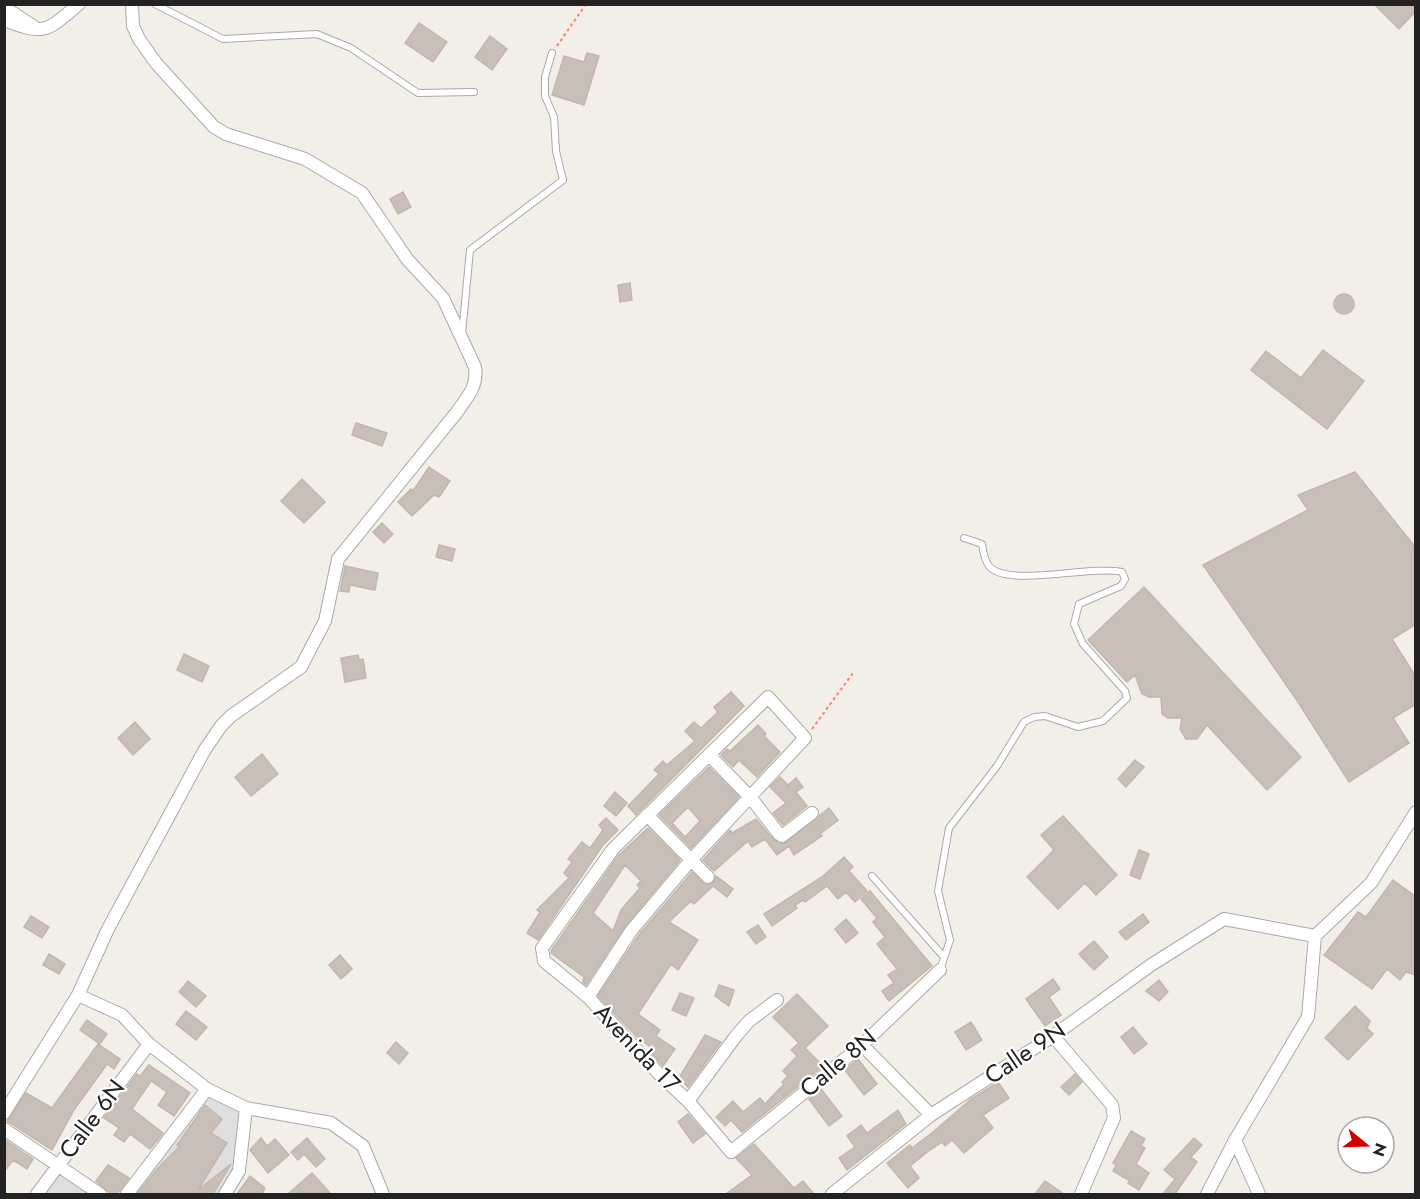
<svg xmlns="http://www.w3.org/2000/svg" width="1420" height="1199" font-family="Jost,sans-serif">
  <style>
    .residential { fill: #e0dfdf }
    .building { fill: #c7bfb8; stroke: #c4b6ab; stroke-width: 1.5; fill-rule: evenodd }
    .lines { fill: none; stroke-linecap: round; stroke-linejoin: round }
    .service-casing { stroke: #a9a9a9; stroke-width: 8 }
    .minor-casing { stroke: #a9a9a9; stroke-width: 14 }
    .path { stroke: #fa8072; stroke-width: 2; stroke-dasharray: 3 3; stroke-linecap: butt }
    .service { stroke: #fff; stroke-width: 6 }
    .minor { stroke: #fff; stroke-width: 12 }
    .labels { text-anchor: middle; stroke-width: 4.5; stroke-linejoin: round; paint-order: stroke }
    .street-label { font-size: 24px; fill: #222; stroke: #fff }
  </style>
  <rect width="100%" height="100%" fill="#f2efe9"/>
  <!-- residential -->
  <path class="residential" d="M207 1089 246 1108 239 1171 223 1194H127Z
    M57 1165 100 1194H37Z"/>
  <!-- building -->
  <path class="building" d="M1374 4H1416V11L1399 29Z
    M419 23 447 42 433 62 405 43Z
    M490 36 507 49 492 70 475 57Z
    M587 53 599 56 584 105 552 95 564 56 584 62Z
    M403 192 411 207 398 214 390 199Z
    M630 283 632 300 620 302 618 285Z
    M1334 304a10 10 0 1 1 20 0a10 10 0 1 1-20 0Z
    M1323 350 1364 381 1327 429 1251 370 1266 351 1301 378Z
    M356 423 387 433 382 446 352 435Z
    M429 467 450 481 439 497 434 495 412 516 398 502 411 489 413 491Z
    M1355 472 1416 548V624L1392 639 1416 677V704L1393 718 1409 743 1349 782 1296 699 1203 565 1308 510 1298 495Z
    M302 479 325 502 304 523 281 501Z
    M382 523 393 534 384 543 373 532Z
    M439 545 455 549 452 561 436 557Z
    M345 566 378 573 375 590 350 585 349 592 340 591Z
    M1144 587 1301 757 1267 790 1207 725 1197 739H1186L1180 729 1182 718H1168L1162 714 1161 697H1149L1142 694 1135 675 1127 682 1088 640Z
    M184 654 209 666 202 682 177 670Z
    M358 655 359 660 363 659 366 678 345 682 341 658Z
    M731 692 744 706 636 815 628 806 659 774 654 770 663 761 667 765 695 741 685 731 694 722 701 728 718 712 714 707Z
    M135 722 150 739 133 755 118 738Z
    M758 725 766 734 764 736 780 752 757 777 739 760 733 767 721 755 727 749 730 751Z
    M262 754 278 774 251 796 235 777Z
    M1135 760 1144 767 1126 787 1118 779Z
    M709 767 739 797 691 848 659 815ZM688 807 700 821 685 837 672 823Z
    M780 777 788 785 796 778 803 787 796 792 807 806 783 825 773 813 786 803 770 787Z
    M615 792 627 803 616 816 604 806Z
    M829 808 838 820 820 834 822 836 794 855 789 846 777 855 765 839 752 847 748 841 714 871 703 860 730 830 732 833 756 819 773 839 783 844Z
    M1063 816 1117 875 1096 895 1085 883 1058 909 1027 877 1054 850 1041 835Z
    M606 818 618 830 603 845 538 940 527 933 540 912 537 910 569 878 564 873 572 862 568 859 582 842 590 848 603 830 599 825Z
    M648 828 680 860 625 926 586 985 583 982 584 977 551 953 552 949 618 856ZM625 865 641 881 637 885 640 888 621 910 613 931 593 913Z
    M1139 850 1149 854 1140 879 1130 875Z
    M844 857 853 867 849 871 867 891 855 902 846 892 838 899 827 886 805 902 803 900 795 905 797 908 772 926 764 914 822 877Z
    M692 872 705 885 713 883 716 876 733 889 727 897 713 886 694 904 691 901 669 922 698 940 678 970 671 964 638 1014 660 1030 656 1036 675 1049 663 1066 650 1052 653 1049 637 1037 598 996 638 936Z
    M1393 880 1416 897V975L1406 972 1400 980 1387 969 1372 989 1324 955 1358 912 1366 917Z
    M870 891 932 966 889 1001 882 991 894 983 888 975 897 969 877 944 885 937 873 922 877 918 861 899Z
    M1143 914 1149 922 1126 940 1119 932Z
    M31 916 49 927 42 938 24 927Z
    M846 919 858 933 846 943 835 929Z
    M758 925 766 937 756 944 747 932Z
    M1094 941 1108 957 1094 970 1079 954Z
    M49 954 65 964 59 974 43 965Z
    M340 955 352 969 341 979 329 965Z
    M1053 979 1060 989 1049 997 1061 1015 1045 1026 1026 999Z
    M1159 980 1168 992 1159 1001 1146 991Z
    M188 981 206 996 196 1007 179 992Z
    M719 985 734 990 729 1006 715 996Z
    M680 993 694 998 686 1016 672 1010Z
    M797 994 828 1026 805 1048 823 1066 742 1132 731 1120 725 1126 716 1117 733 1101 743 1112 760 1098 765 1104 784 1084 782 1082 788 1076 783 1071 797 1056 791 1050 799 1043 773 1017Z
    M1355 1006 1370 1021 1367 1028 1373 1034 1348 1060 1325 1038Z
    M186 1011 207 1027 196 1040 176 1024Z
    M87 1020 107 1034 100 1044 80 1030Z
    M971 1022 982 1040 966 1050 955 1032Z
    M1133 1027 1147 1044 1134 1054 1121 1037Z
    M705 1035 721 1042 688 1087 679 1078Z
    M396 1042 408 1053 399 1064 387 1053Z
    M98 1044 120 1059 114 1069 107 1064 74 1110 52 1150 7 1121 26 1093 52 1108Z
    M858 1059 877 1084 864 1095 845 1070Z
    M149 1065 190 1093 174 1116 158 1105 167 1092 151 1081 132 1109 163 1133 150 1149 130 1134 124 1142 114 1135 119 1128 104 1118 137 1074 140 1076Z
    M1075 1074 1082 1082 1069 1095 1061 1087Z
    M998 1082 1009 1098 983 1115 993 1128 964 1153 952 1140 945 1146 942 1142 926 1153 910 1166 919 1178 908 1188 887 1163 910 1145 912 1148 933 1132 971 1099Z
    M821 1089 842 1116 829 1126 809 1099Z
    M205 1105 222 1119 211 1133 227 1143 198 1190 231 1164 213 1194H137L158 1168 180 1146 177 1145Z
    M898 1110 906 1124 847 1170 839 1158 855 1147 847 1136 861 1125 867 1133Z
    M688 1114 705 1134 693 1143 678 1122Z
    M1131 1131 1145 1139 1141 1146 1145 1148 1136 1164 1149 1173 1139 1190 1128 1183 1130 1181 1113 1171 1116 1165 1113 1163Z
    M261 1138 267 1146 275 1139 289 1155 268 1173 250 1150Z
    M307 1138 325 1159 316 1167 304 1154 298 1160 291 1152Z
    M1194 1138 1202 1145 1191 1157 1197 1162 1175 1194H1163L1175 1179 1164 1170Z
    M4 1139 33 1159 27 1169 13 1160 4 1172Z
    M754 1144 794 1188 803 1181 814 1194H726L752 1175 736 1158Z
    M108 1165 129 1178 117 1194H111L96 1181Z
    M312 1173 331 1194H288Z
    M250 1176 265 1188 262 1194H237Z
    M1045 1181 1064 1194H1035Z"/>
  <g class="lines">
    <!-- service casing -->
    <g class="service-casing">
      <path id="service" d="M155 4 223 39 317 34 351 48 418 93 474 92
        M462 334 470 250 563 180 556 151 554 117 545 96V77L552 53
        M872 876 944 957
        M940 970 950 940 938 891 949 828 997 766 1024 722 1034 717 1045 716 1078 727 1103 721 1127 698 1125 691 1083 644 1074 624 1079 604 1121 586 1125 579 1122 572C1089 565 1007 588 989 566 985 561 983 551 982 544L964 538"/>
    </g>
    <!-- minor casing -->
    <g class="minor-casing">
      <path id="minor" d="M4 7 33 26
        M4 20C45 36 47 31 79 4
        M709 755 751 798 779 834 782 836 812 813
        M647 815 708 877
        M78 995 122 1015 149 1044 207 1089 246 1108 331 1123 363 1146 383 1194
        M588 997 631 931 690 861 805 738 768 697 613 849 542 948 544 961 588 997 660 1075 688 1101 731 1152 862 1045 940 970
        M1053 1036 1112 1105 1114 1118 1081 1194
        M862 1045 931 1115
        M688 1101 736 1036 749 1021 777 1000
        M4 1113 78 995 108 929 204 751 221 726 231 716 301 667 325 621 338 559 457 412C468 396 478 386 475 367L443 298 407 259 362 193 305 159 226 134 214 127 156 63 139 39 133 26 132 4
        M4 1129 100 1194
        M1235 1140 1259 1194
        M37 1194 149 1044
        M127 1194 207 1089
        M225 1194 239 1171 246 1108
        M832 1194 931 1115 1053 1036 1151 965 1224 919 1315 936
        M1207 1194 1235 1140 1308 1017 1315 936 1371 883 1416 812"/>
    </g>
    <!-- path -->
    <path class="path" d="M557 46 586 4
      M812 729 853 673"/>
    <!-- service -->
    <use href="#service" class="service"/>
    <!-- minor -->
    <use href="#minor" class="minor"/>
  </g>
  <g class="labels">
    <!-- street labels -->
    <g class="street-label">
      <text transform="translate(637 1048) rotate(46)" y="8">Avenida 17</text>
      <text transform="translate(1025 1053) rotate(-34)" y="8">Calle 9N</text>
      <text transform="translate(838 1063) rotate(-40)" y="8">Calle 8N</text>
      <text transform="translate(92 1119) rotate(-53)" y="8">Calle 6N</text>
    </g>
  </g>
  <!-- border -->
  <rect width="1420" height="1199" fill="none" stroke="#222222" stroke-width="12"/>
  <!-- north arrow -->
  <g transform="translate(1366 1145) rotate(109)"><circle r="28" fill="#ffffff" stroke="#a7a7a7" stroke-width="1.5"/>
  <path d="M0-4.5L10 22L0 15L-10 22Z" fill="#d40000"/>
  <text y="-9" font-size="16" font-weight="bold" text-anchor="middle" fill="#222222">N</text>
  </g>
</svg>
